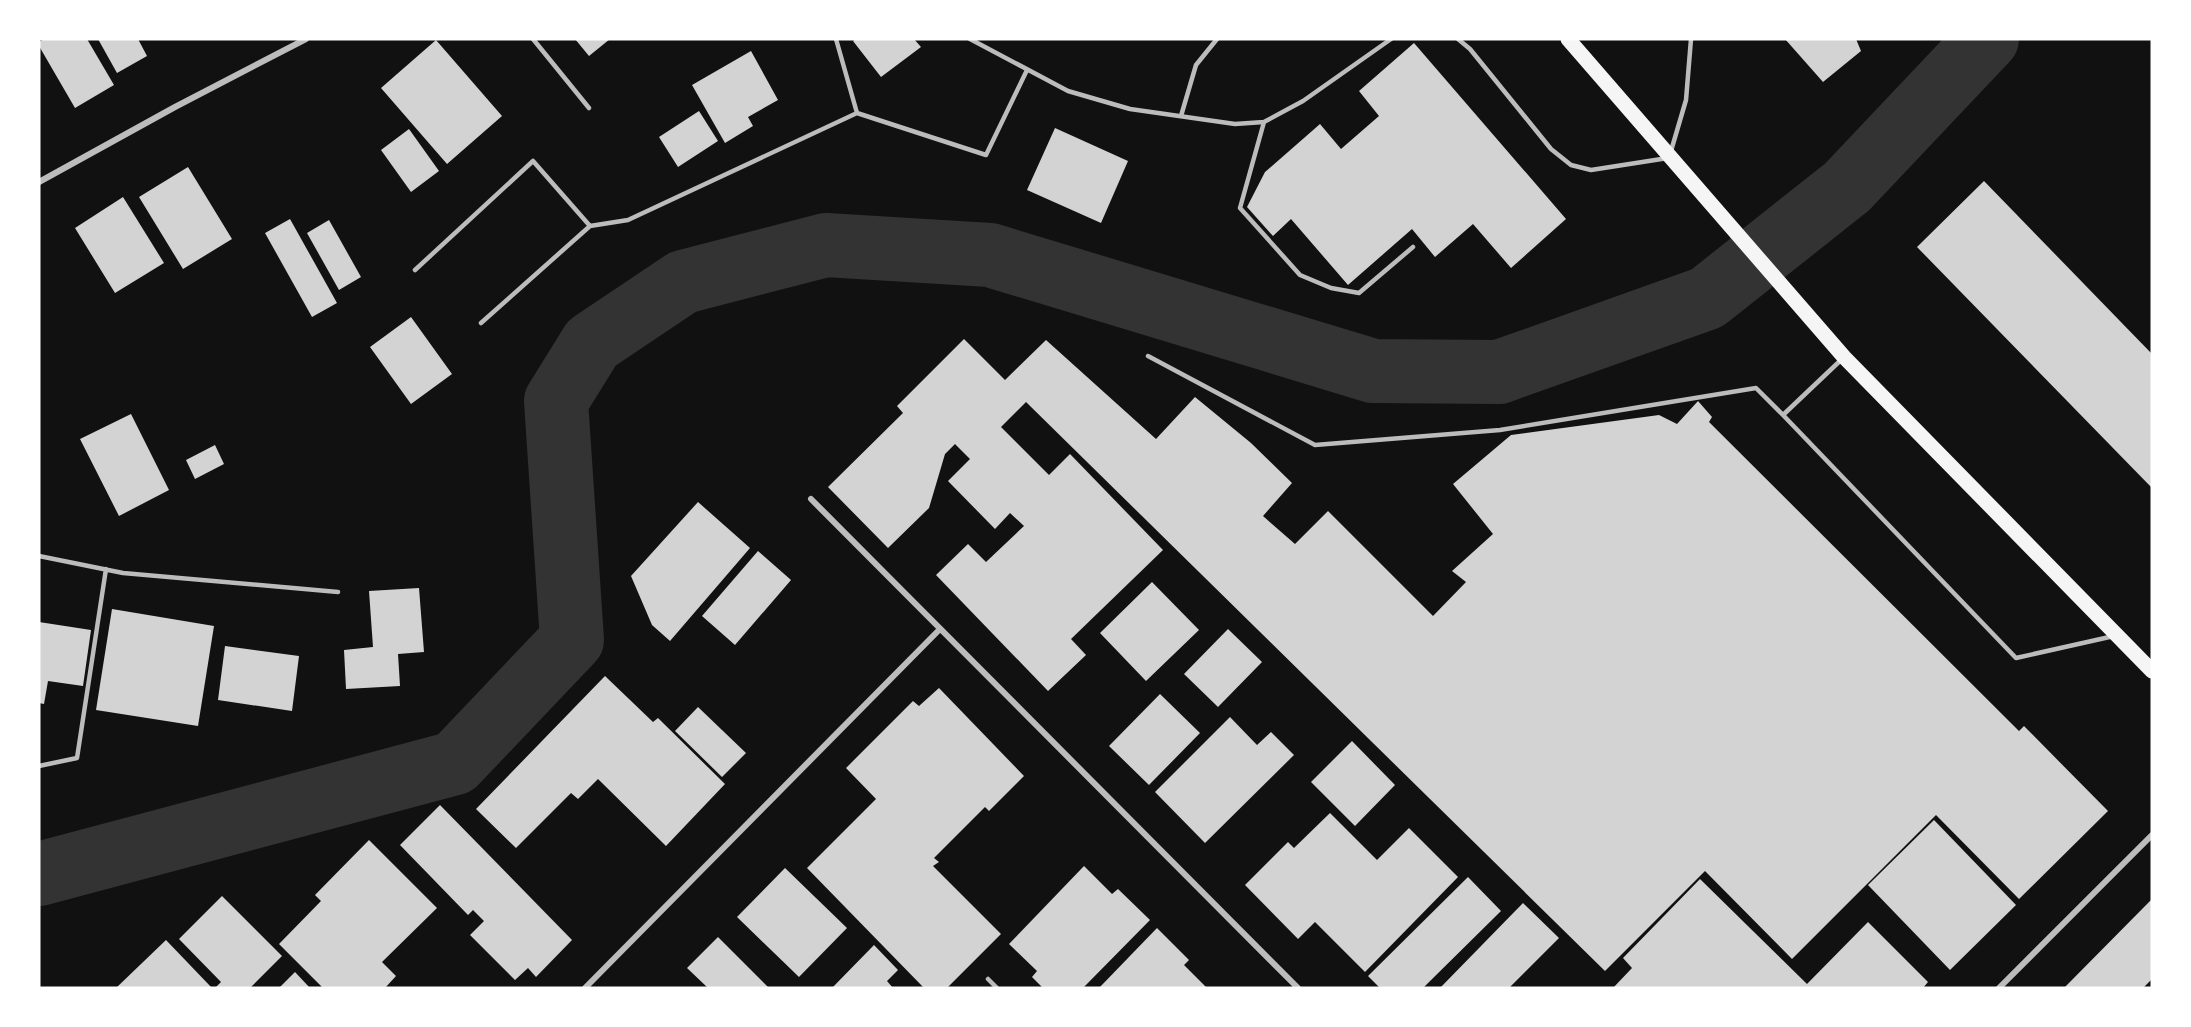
<svg xmlns="http://www.w3.org/2000/svg" width="2191" height="1027" font-family="'Times New Roman',serif">
  <style>
    .lines { fill: none; stroke-linecap: round; stroke-linejoin: round }
    .river { stroke: #333; stroke-width: 64 }
    .building { fill: #d3d3d3 }
    .service { stroke: #bcbcbc; stroke-width: 4.5 }
    .minor { stroke: #bcbcbc; stroke-width: 6 }
    .primary { stroke: #f5f5f5; stroke-width: 15 }
  </style>
  <rect width="100%" height="100%" fill="#111"/>
  <g class="lines">
    <!-- river -->
    <path class="river" d="M39 874 455 763 572 640 556 401 592 343 683 282 826 245 990 255 1373 371 1499 372 1707 298 1847 187 1987 39"/>
  </g>
  <!-- building -->
  <path class="building" d="M44 39H87L114 85 75 108 39 46V42Z
    M98 39H138L147 56 117 73Z
    M575 39H610L589 56Z
    M856 39H914L921 47 881 77 853 41Z
    M1785 39H1856L1861 51 1823 82Z
    M436 40 502 116 447 164 381 88Z
    M1414 43 1566 219 1511 268 1473 224 1435 257 1412 229 1348 285 1291 219 1273 236 1247 207 1265 172 1320 124 1341 149 1379 116 1359 91Z
    M751 51 778 100 748 117 753 126 725 143 692 85Z
    M699 111 718 141 678 167 659 137Z
    M1055 128 1128 161 1101 223 1027 190Z
    M409 129 439 171 411 192 381 150Z
    M188 167 232 239 183 269 139 197Z
    M1984 181 2152 354V488L1917 247Z
    M123 197 164 263 115 293 75 228Z
    M290 219 337 303 312 317 265 233Z
    M329 220 361 277 339 290 307 233Z
    M411 317 452 374 411 404 370 347Z
    M964 339 1005 380 1046 340 1156 439 1195 397 1251 443 1292 483 1263 516 1295 544 1328 511 1433 616 1466 582 1452 571 1493 534 1453 484 1511 435 1659 415 1677 424 1698 401 1712 417 1709 422 2019 731 2024 726 2108 811 2019 899 1936 815 1792 959 1705 871 1605 971 1026 402 1001 427 1049 475 1070 454 1163 550 1071 639 1086 655 1048 691 936 575 968 544 986 562 1024 526 1010 513 995 529 948 481 970 459 955 444 945 454 929 508 888 548 828 487 903 413 897 406Z
    M131 414 169 490 119 516 80 439Z
    M215 445 224 464 195 479 186 460Z
    M698 502 750 548 670 641 652 625 631 576Z
    M758 551 791 580 735 645 702 616Z
    M1152 582 1199 630 1146 681 1100 633Z
    M419 588 424 652 398 654 400 686 346 689 344 650 373 647 369 591Z
    M112 609 214 626 198 726 96 710Z
    M39 622 91 630 83 686 48 681 44 704 39 703Z
    M1228 629 1262 662 1218 707 1184 674Z
    M225 646 299 656 292 711 218 700Z
    M605 676 653 722 658 718 725 784 666 846 598 779 578 799 571 793 516 848 476 809Z
    M939 688 1024 776 989 811 985 807 934 858 939 862 933 866 1001 934 947 988H924L807 868 876 799 846 768 913 701 919 706Z
    M1160 694 1200 733 1149 785 1109 746Z
    M698 707 746 753 722 777 675 731Z
    M1230 717 1257 745 1271 732 1294 755 1205 843 1155 792Z
    M1352 741 1395 785 1355 826 1311 782Z
    M440 805 572 940 536 977 528 968 515 980 470 935 484 921 473 910 468 915 400 845Z
    M1330 813 1377 860 1409 828 1458 877 1365 972 1315 922 1298 939 1245 885 1288 842 1294 848Z
    M1934 820 2016 905 1950 970 1868 885Z
    M369 840 437 908 382 962 396 976 385 988H323L279 944 321 901 315 895Z
    M1084 866 1112 894 1118 889 1150 920 1083 988H1043L1032 977 1037 971 1009 944Z
    M785 868 847 928 799 977 737 917Z
    M1468 877 1501 911 1423 988H1380L1368 976Z
    M1700 879 1807 984 1868 922 1928 982 1923 988H1613L1632 968 1623 958Z
    M222 896 282 956 250 988H215L221 982 179 939Z
    M2152 899V979L2143 988H2064Z
    M1523 903 1559 938 1509 988H1440Z
    M1157 928 1189 960 1184 965 1207 988H1099Z
    M718 937 769 988H708L687 968Z
    M166 940 212 988H116Z
    M874 945 898 970 887 981 893 988H832Z
    M295 972 310 988H279Z"/>
  <g class="lines">
    <!-- service -->
    <path class="service" d="M533 39 589 108
      M836 39 857 113
      M970 39 1068 91 1130 109 1235 124 1264 122 1303 101 1391 39
      M1458 39 1470 49 1551 149 1571 165 1591 170 1668 158
      M1181 116 1196 65 1217 39
      M1264 122 1240 208 1300 275 1331 288 1359 293 1413 247
      M1671 151 1686 100 1691 39
      M415 270 533 161 590 226
      M481 323 590 226 628 220 857 113 986 155 1027 70
      M1148 356 1315 445 1500 430 1756 388 1783 415
      M1842 359 1783 415 2016 658 2114 636
      M39 556 123 573 338 592
      M39 766 77 758 106 569
      M988 979 997 988"/>
    <!-- minor -->
    <path class="minor" d="M39 182 175 107 306 39
      M811 499 1298 988
      M585 988 940 629
      M1999 988 2152 835"/>
    <!-- primary -->
    <path class="primary" d="M1568 39 1844 357 2152 671"/>
  </g>
  <!-- border -->
  <rect width="2191" height="1027" fill="none" stroke="#ffffff" stroke-width="81"/>
</svg>
